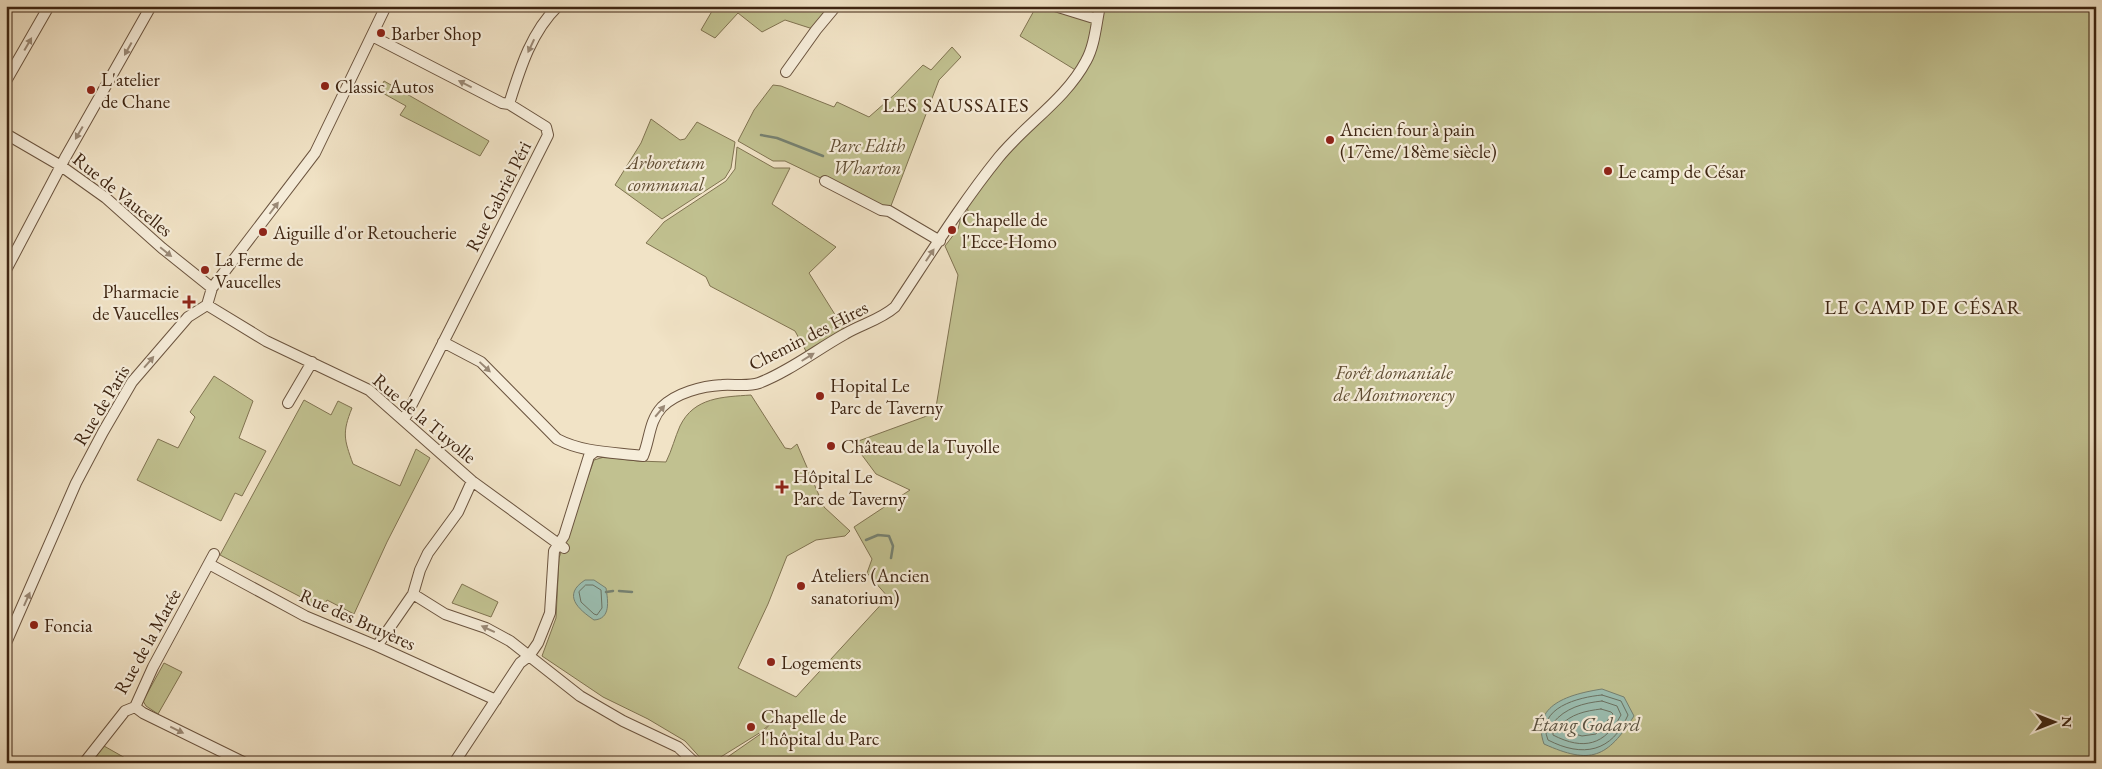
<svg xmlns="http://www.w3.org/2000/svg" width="2102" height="769" font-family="'EB Garamond',serif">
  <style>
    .green { fill: #c1c190; stroke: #807351 }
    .water { fill: #9bbeb1; stroke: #768171 }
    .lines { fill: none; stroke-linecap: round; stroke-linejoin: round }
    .shore { stroke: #6c7262; stroke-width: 1 }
    .stream { stroke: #768171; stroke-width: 2.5 }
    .minor-casing { stroke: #6b543f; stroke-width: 12 }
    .minor { stroke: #f6edda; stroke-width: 10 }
    .oneway { fill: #9a8976 }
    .poi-dot { fill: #8f2418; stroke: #f6edda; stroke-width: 2 }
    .labels { text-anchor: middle; stroke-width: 4.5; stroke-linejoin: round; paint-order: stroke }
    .poi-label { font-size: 19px; fill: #3e2512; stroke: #f6edda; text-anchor: start }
    .park-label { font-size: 19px; font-style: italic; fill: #5f4c32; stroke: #f6edda }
    .street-label { font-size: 19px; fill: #3e2512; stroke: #f6edda }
    .neighbourhood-label { font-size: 20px; letter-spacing: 1px; fill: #3e2512; stroke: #f6edda }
    .water-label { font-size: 20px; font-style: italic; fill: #5a5342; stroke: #f6edda }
  </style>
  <rect width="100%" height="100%" fill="#f1e3c6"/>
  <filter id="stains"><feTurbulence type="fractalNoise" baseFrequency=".004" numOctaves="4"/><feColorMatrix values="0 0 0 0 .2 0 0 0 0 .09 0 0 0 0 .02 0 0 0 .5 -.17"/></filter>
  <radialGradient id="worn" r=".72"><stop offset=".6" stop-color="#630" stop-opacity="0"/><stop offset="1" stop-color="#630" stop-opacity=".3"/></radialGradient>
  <!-- green -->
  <path class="green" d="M715 6H833L816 30 785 20 762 32 738 13 715 38 701 30Z
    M1034 6H2096V763H719L762 733 773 721 761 732 711 763H705L685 741 648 719 603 697 542 656 556 618 559 558 594 460 604 457 638 461 666 462C672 450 675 437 680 426 694 397 723 397 751 395L785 448 791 449 797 444 824 507 850 531 845 536 816 540 787 556 768 604 738 668 796 697 888 597 867 573 872 559 854 527 910 490 876 474 853 443 935 413 958 275 945 246 958 229 962 213 968 211 966 200 1077 71 1020 36 1036 7Z
    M952 47 961 57 939 80 889 211 785 161H773L738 141 754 110 773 85 781 86 834 107 837 102 869 117 894 95 923 65 931 70Z
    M384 81 489 141 480 156 400 115 406 106 379 91Z
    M651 119 680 140 685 139 697 122 735 142 731 168 725 178 662 219 615 185 641 143Z
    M737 147 774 168H790L772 204 836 247 809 273 844 329 807 353 795 331 710 286 706 277 646 243 664 222 726 181 735 169Z
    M214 376 253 401 239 438 266 451 242 496 235 493 221 521 137 480 158 439 178 448 195 417 190 412Z
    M304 400 331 415 338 401 352 408C342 433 344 439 353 464L400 486 416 449 430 458 387 542 354 614 327 600 322 608 220 555Z
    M462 584 498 602 491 617 452 603Z
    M164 663 182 672 158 714 146 706 143 701Z
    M104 746 134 763H91Z"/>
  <!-- water -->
  <path class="water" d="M585 580H594L606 588C608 601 611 619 594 620 578 609 562 595 585 580Z
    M1602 689 1624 697 1634 716C1607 758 1591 765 1544 744 1530 704 1571 694 1602 689Z"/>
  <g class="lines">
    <!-- shore -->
    <path class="shore" d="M586 585H593L601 590 602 608 597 615 594 614 581 602 579 592Z
      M1602 695 1621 701 1628 715C1612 752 1583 758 1548 740 1535 708 1579 697 1602 695Z
      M1602 701 1617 706 1621 715C1605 745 1584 751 1553 735V723C1565 708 1583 703 1602 701Z
      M1601 709 1611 712 1613 714 1596 734 1582 736 1560 730V726C1571 714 1585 711 1601 709Z"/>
    <!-- stream -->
    <path class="stream" d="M761 135 777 138 823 156
      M866 540 878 535 889 536 893 546 891 558
      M619 591 632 592
      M606 592 613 591"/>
    <!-- minor casing -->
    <g class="minor-casing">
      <path id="minor" d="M1055 6 1097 19
        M372 36 502 103 509 104 546 127 548 135 546 139 404 420
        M786 72 816 30 836 6
        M6 81 49 6
        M509 104C520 69 531 32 558 6
        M6 134 61 166 106 198 162 248 212 288
        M825 181 881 210 889 211 940 241
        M6 270 65 158 151 6
        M207 305 266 341 369 390 472 481 564 548
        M207 305 212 288 315 153 386 6
        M443 342 481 362 557 439C584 453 613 452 643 456 650 439 649 421 662 407 676 393 702 386 722 385 733 384 748 387 759 383 790 371 816 350 845 334 862 324 880 320 895 307 929 256 961 204 999 157 1026 124 1066 99 1086 61 1095 45 1096 24 1100 6
        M288 403 312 362
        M209 564 305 616 377 646 496 700
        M413 594 445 614 486 628 510 641 580 696 623 721 678 747 695 763
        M6 643 76 483 103 432 132 382 188 317 207 305
        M377 646 413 594 420 570 428 553 458 512 472 481
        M135 707 143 713 245 763
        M84 763 125 711 135 707 153 667 214 554
        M454 763 520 663 529 656 538 643 550 613 554 551 564 536 589 456 594 452"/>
    </g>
    <!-- minor -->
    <use href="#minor" class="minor"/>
  </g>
  <!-- one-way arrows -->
  <defs><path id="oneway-solid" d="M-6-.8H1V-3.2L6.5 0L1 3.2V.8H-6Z" transform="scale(1.25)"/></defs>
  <g class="oneway">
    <use href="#oneway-solid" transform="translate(28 44) rotate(-60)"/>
    <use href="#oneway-solid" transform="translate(531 46) rotate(115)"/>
    <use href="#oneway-solid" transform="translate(128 49) rotate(119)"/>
    <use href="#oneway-solid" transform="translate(465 84) rotate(-153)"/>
    <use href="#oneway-solid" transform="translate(79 133) rotate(120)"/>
    <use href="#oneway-solid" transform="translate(274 208) rotate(-53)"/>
    <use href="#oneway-solid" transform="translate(166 252) rotate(39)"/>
    <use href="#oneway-solid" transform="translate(930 255) rotate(-56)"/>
    <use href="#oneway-solid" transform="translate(808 357) rotate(-32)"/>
    <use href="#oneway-solid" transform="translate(149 362) rotate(-49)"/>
    <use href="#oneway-solid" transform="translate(485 367) rotate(43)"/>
    <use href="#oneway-solid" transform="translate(660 411) rotate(-50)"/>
    <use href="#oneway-solid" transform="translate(27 599) rotate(-66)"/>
    <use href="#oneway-solid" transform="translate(488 629) rotate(-155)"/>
    <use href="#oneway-solid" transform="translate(177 730) rotate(26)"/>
  </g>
  <!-- markers -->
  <g class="poi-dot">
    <circle cx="381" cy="33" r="5"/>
    <circle cx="325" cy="86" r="5"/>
    <circle cx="91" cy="90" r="5"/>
    <circle cx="1330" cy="140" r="5"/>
    <circle cx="1608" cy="171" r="5"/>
    <circle cx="952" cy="230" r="5"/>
    <circle cx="263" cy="232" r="5"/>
    <circle cx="205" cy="270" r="5"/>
    <path d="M186.5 294.5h5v5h5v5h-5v5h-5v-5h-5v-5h5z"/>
    <circle cx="820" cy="396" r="5"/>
    <circle cx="831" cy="446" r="5"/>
    <path d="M779.5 479.5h5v5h5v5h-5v5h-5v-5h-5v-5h5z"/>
    <circle cx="801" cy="586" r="5"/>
    <circle cx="34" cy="625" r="5"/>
    <circle cx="771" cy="662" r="5"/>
    <circle cx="751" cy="727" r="5"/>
  </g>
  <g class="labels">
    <!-- poi labels -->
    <g class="poi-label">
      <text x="391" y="40">Barber Shop</text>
      <text x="101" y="86">L'atelier<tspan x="101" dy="22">de Chane</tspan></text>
      <text x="335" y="93">Classic Autos</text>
      <text x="1340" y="136">Ancien four à pain<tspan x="1340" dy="22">(17ème/18ème siècle)</tspan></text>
      <text x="1618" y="178">Le camp de César</text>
      <text x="962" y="226">Chapelle de<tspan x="962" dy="22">l'Ecce-Homo</tspan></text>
      <text x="273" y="239">Aiguille d'or Retoucherie</text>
      <text x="215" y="266">La Ferme de<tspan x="215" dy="22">Vaucelles</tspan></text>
      <text x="179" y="298" text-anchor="end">Pharmacie<tspan x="179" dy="22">de Vaucelles</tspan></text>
      <text x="830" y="392">Hopital Le<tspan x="830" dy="22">Parc de Taverny</tspan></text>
      <text x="841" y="453">Château de la Tuyolle</text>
      <text x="793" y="483">Hôpital Le<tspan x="793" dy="22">Parc de Taverny</tspan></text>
      <text x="811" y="582">Ateliers (Ancien<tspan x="811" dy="22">sanatorium)</tspan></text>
      <text x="44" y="632">Foncia</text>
      <text x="781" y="669">Logements</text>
      <text x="761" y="723">Chapelle de<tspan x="761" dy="22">l'hôpital du Parc</tspan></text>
    </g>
    <!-- park labels -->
    <g class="park-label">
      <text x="867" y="152">Parc Edith<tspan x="867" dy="22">Wharton</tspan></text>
      <text x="666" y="169">Arboretum<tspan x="666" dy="22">communal</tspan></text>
      <text x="1394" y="379">Forêt domaniale<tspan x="1394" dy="22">de Montmorency</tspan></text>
    </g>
    <!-- street labels -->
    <g class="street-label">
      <text transform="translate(123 194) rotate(39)" y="7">Rue de Vaucelles</text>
      <text transform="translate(498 196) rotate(-63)" y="7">Rue Gabriel Péri</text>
      <text transform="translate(808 335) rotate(-27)" y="7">Chemin des Hires</text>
      <text transform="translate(101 405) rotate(-59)" y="7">Rue de Paris</text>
      <text transform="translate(425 418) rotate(40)" y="7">Rue de la Tuyolle</text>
      <text transform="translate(358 619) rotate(24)" y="7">Rue des Bruyères</text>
      <text transform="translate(147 641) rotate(-61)" y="7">Rue de la Marée</text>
    </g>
    <!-- neighbourhood labels -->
    <g class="neighbourhood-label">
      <text x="956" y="112">LES SAUSSAIES</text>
      <text x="1923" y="314">LE CAMP DE CÉSAR</text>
    </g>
    <!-- water labels -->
    <g class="water-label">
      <text x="1586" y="731">Étang Godard</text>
    </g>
  </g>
  <!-- margin -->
  <rect width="2102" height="769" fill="none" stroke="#f1e3c6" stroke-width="25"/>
  <rect x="8" y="8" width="2087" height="754" fill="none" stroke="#3e2512" stroke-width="2.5"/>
  <rect x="12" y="12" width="2077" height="744" fill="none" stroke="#3e2512"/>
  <!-- north arrow -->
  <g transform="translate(2054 722) rotate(90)" stroke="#f6edda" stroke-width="4" paint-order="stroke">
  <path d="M0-4L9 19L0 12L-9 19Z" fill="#3e2512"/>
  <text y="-8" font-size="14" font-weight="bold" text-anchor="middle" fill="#3e2512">N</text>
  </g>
  <rect width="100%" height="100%" filter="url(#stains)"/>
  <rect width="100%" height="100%" fill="url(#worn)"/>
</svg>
